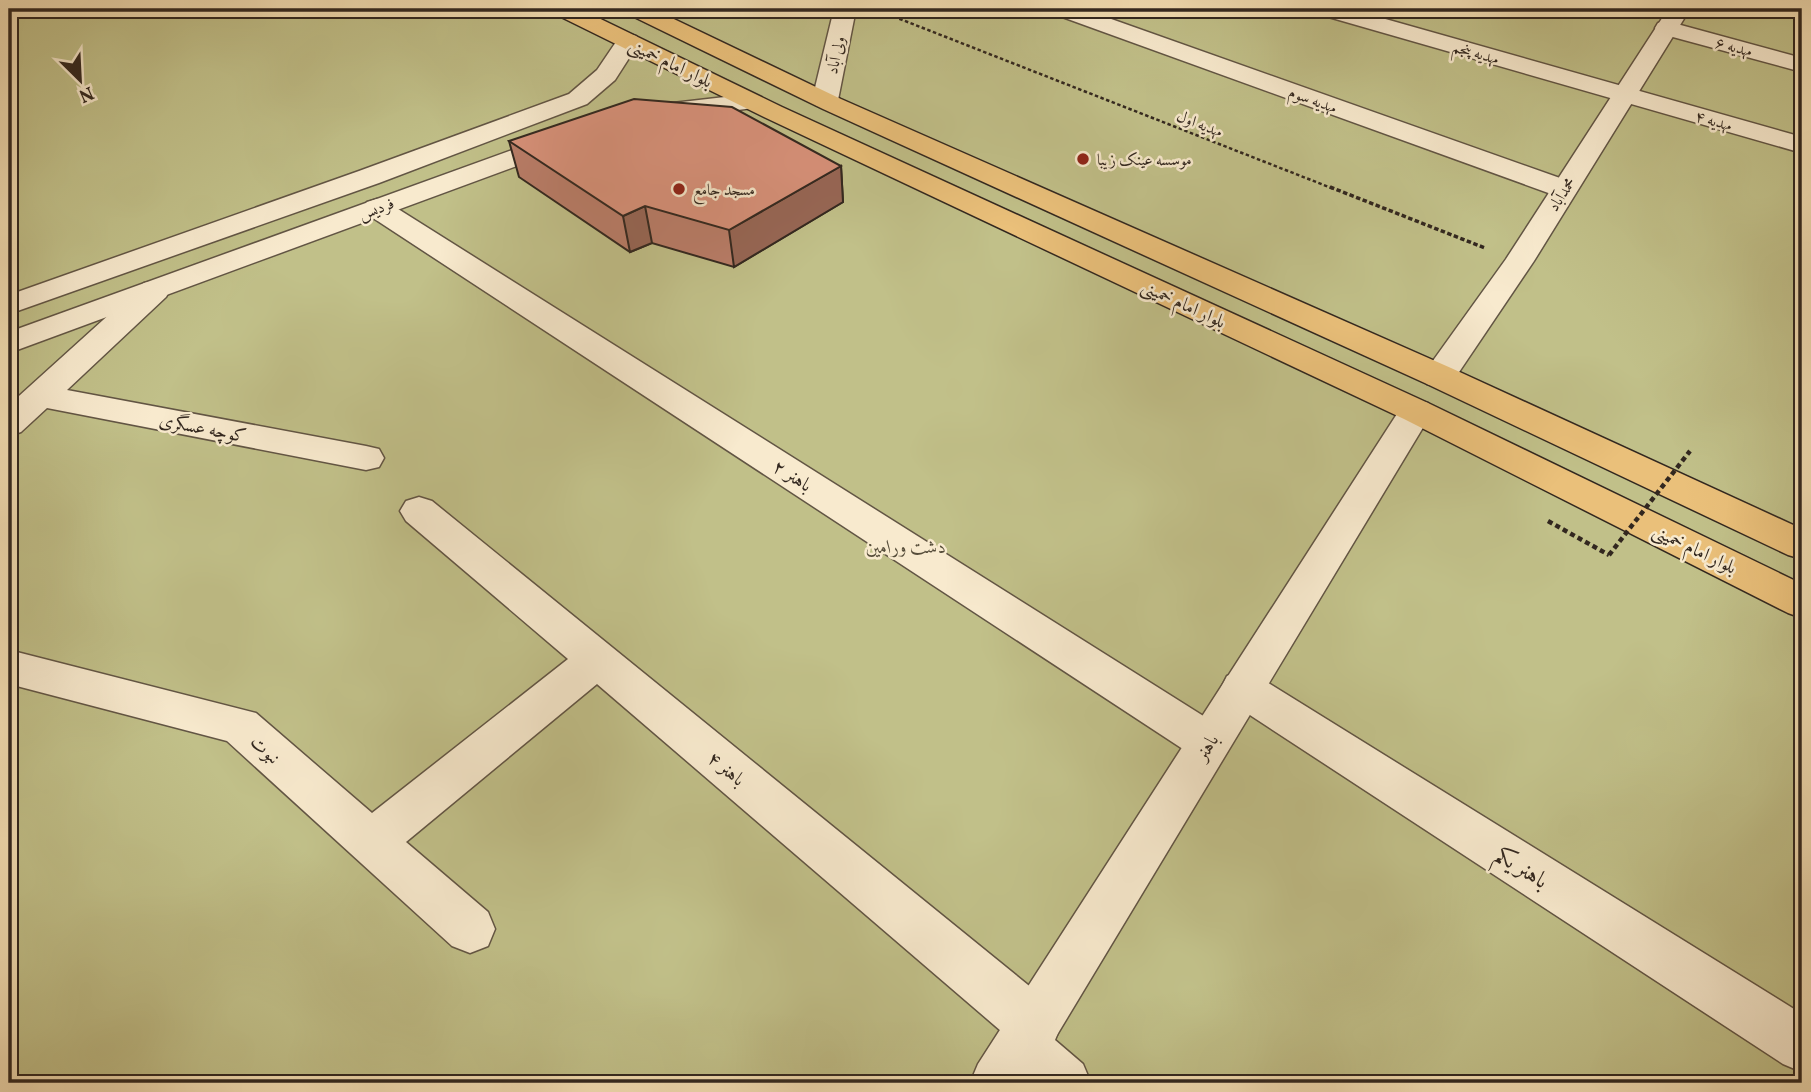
<svg xmlns="http://www.w3.org/2000/svg" width="1811" height="1092" font-family="Vollkorn,Amiri,serif">
  <style>
    .green { fill: #c1c089; stroke: #7a7454; stroke-width: 2 }
    .lines { fill: none; stroke-linecap: round; stroke-linejoin: round }
    .minor-casing { stroke: #625544; stroke-width: 3 }
    .tertiary-casing { stroke: #625544; stroke-width: 3 }
    .primary-casing { stroke: #32271f; stroke-width: 3 }
    .path-far2 { stroke: #32271f; stroke-width: 2.5; stroke-dasharray: 3.5 2.5; stroke-linecap: butt }
    .path-far1 { stroke: #32271f; stroke-width: 3.5; stroke-dasharray: 4.5 2.5; stroke-linecap: butt }
    .path { stroke: #32271f; stroke-width: 4.5; stroke-dasharray: 5 3.5; stroke-linecap: butt }
    .minor { fill: #f8eace; fill-rule: evenodd }
    .tertiary { fill: #f8eace; fill-rule: evenodd }
    .primary { fill: #eac07a; fill-rule: evenodd }
    .path-bridge { stroke: #32271f; stroke-width: 4.5; stroke-dasharray: 5 3.5; stroke-linecap: butt }
    .wall { fill: #ba7d69; stroke: #32271f; stroke-width: 2 }
    .shaded-wall { fill: #976655; stroke: #32271f; stroke-width: 2 }
    .building { fill: #d8917a; stroke: #32271f; stroke-width: 2 }
    .poi-dot { fill: #8f2418; stroke: #f8eace; stroke-width: 2.5 }
    .labels { text-anchor: middle; stroke-width: 5; stroke-linejoin: round; paint-order: stroke }
    .far-street-label { font-size: 16px; fill: #32271f; stroke: #f8eace }
    .far-poi-label { font-size: 16px; fill: #32271f; stroke: #f8eace; text-anchor: start }
    .street-label { font-size: 19px; fill: #32271f; stroke: #f8eace }
    .park-label { font-size: 19px; font-style: italic; fill: #564d3a; stroke: #f8eace }
    .near-street-label { font-size: 23px; fill: #32271f; stroke: #f8eace }
  </style>
  <rect width="100%" height="100%" fill="#f4dfb4"/>
  <filter id="stains"><feTurbulence type="fractalNoise" baseFrequency=".00286" numOctaves="4"/><feColorMatrix values="0 0 0 0 .2 0 0 0 0 .09 0 0 0 0 .02 0 0 0 .5 -.17"/></filter>
  <radialGradient id="worn" r=".72"><stop offset=".6" stop-color="#630" stop-opacity="0"/><stop offset="1" stop-color="#630" stop-opacity=".3"/></radialGradient>
  <!-- green -->
  <path class="green" d="M9 9H1802V1083H9Z"/>
  <g class="lines">
    <!-- minor casing -->
    <g class="minor-casing">
      <path id="minor" d="M1051 9H1083L1574 183 1578 189 1574 195 1564 197 1554 195 1054 14Z
        M1315 9H1350L1802 137V153L1318 14Z
        M1666 21 1802 58V72L1658 33 1655 28 1658 23Z
        M377 199 387 202 1224 729 1230 742 1224 755 1208 761 1192 755 367 214 363 208 367 202Z
        M155 281 166 283 170 290 166 297 67 390 366 446 379 449 384 458 379 467 366 470 47 408 21 432 9 436V405L144 283Z
        M419 497 432 501 1054 1006 1061 1025 1055 1040 1083 1064 1091 1083H1023L1003 1065 995 1046 1001 1031 597 684 406 842 488 912 495 929 488 946 470 953 452 946 227 741 9 684V650L256 713 372 813 568 659 406 521 400 511 406 501Z
        M1242 670 1257 676 1802 1014V1072L1783 1064 1227 700 1221 688 1227 676Z"/>
    </g>
    <!-- tertiary casing -->
    <g class="tertiary-casing">
      <path id="tertiary" d="M834 9H856L838 100 834 105 825 108 816 105 812 100Z
        M1668 9H1690L1534 261 1451 384 1439 387 1427 384 1422 376 1506 259Z
        M628 34 636 36 640 41 615 80 587 104 379 183 9 314V295L359 171 569 94 597 70 620 36Z
        M751 94 760 97 764 102 760 107 664 120 655 117 651 112 655 107 664 104Z
        M562 132 571 134 575 140 571 146 9 353V332Z
        M1416 400 1428 403 1433 411 1028 1083H970L978 1064 1404 403Z"/>
    </g>
    <!-- primary casing -->
    <g class="primary-casing">
      <path id="primary" d="M552 9H580L782 107 1428 403 1802 584V618L1788 613 1404 419 764 117 555 14Z
        M625 9H653L841 99 1451 368 1802 529V559L1788 555 1427 384 823 109 628 14Z"/>
    </g>
    <!-- path-far2 -->
    <path class="path-far2" d="M877 10 1334 189"/>
    <!-- path-far1 -->
    <path class="path-far1" d="M1330 187 1485 248"/>
    <!-- path -->
    <path class="path" d="M1548 521 1609 555"/>
    <!-- minor -->
    <use href="#minor" class="minor"/>
    <!-- tertiary -->
    <use href="#tertiary" class="tertiary"/>
    <!-- primary -->
    <use href="#primary" class="primary"/>
    <!-- path-bridge -->
    <path class="path-bridge" d="M1609 555 1690 451"/>
  </g>
  <!-- wall -->
  <path class="wall" d="M509 141 841 166 843 202 734 267 652 243 630 252 519 177Z"/>
  <!-- shaded-wall -->
  <path class="shaded-wall" d="M841 166 843 202 734 267 729 230Z
    M645 206 652 243 630 252 623 216Z"/>
  <!-- building -->
  <path class="building" d="M634 99 732 107 841 166 729 230 645 206 623 216 509 141Z"/>
  <!-- markers -->
  <g class="poi-dot">
    <circle cx="1083" cy="159" r="7"/>
    <circle cx="679" cy="189" r="7"/>
  </g>
  <g class="labels">
    <!-- far-street labels -->
    <g class="far-street-label">
      <text transform="translate(1734 46) rotate(15)" y="6">مهدیه ۶</text>
      <text transform="translate(1476 52) rotate(16)" y="6">مهدیه پنجم</text>
      <text transform="translate(835 55) rotate(-78)" y="6">ولی آباد</text>
      <text transform="translate(1313 99) rotate(20)" y="6">مهدیه سوم</text>
      <text transform="translate(1714 120) rotate(16)" y="6">مهدیه ۴</text>
      <text transform="translate(1200 123) rotate(21)" y="6">مهدیه اول</text>
      <text transform="translate(1561 194) rotate(-57)" y="6">محمدآباد</text>
      <text transform="translate(376 208) rotate(-20)" y="6">فردیس</text>
    </g>
    <!-- far-poi labels -->
    <g class="far-poi-label">
      <text x="1097" y="165">موسسه عینک زیبا</text>
      <text x="693" y="195">مسجد جامع</text>
    </g>
    <!-- street labels -->
    <g class="street-label">
      <text transform="translate(671 62) rotate(26)" y="7">بلوار امام خمینی</text>
      <text transform="translate(1184 303) rotate(25)" y="7">بلوار امام خمینی</text>
      <text transform="translate(203 427) rotate(11)" y="7">کوچه عسگری</text>
      <text transform="translate(793 475) rotate(33)" y="7">باهنر ۲</text>
      <text transform="translate(1695 548) rotate(26)" y="7">بلوار امام خمینی</text>
      <text transform="translate(1206 747) rotate(-58)" y="7">باهنر</text>
      <text transform="translate(266 749) rotate(41)" y="7">نبوت</text>
      <text transform="translate(727 768) rotate(40)" y="7">باهنر ۴</text>
    </g>
    <!-- park labels -->
    <g class="park-label">
      <text x="906" y="553">دشت ورامین</text>
    </g>
    <!-- near-street labels -->
    <g class="near-street-label">
      <text transform="translate(1522 867) rotate(32)" y="8">باهنر یکم</text>
    </g>
  </g>
  <!-- margin -->
  <rect width="1811" height="1092" fill="none" stroke="#f4dfb4" stroke-width="35"/>
  <rect x="10" y="10" width="1790" height="1071" fill="none" stroke="#32271f" stroke-width="3.5"/>
  <rect x="18" y="18" width="1776" height="1057" fill="none" stroke="#32271f" stroke-width="2"/>
  <!-- north arrow -->
  <g transform="translate(80 80) rotate(156)" stroke="#f8eace" stroke-width="5" paint-order="stroke">
  <path d="M0-5L12 26L0 18L-12 26Z" fill="#32271f"/>
  <text y="-10" font-size="19" font-weight="bold" text-anchor="middle" fill="#32271f">N</text>
  </g>
  <rect width="100%" height="100%" filter="url(#stains)"/>
  <rect width="100%" height="100%" fill="url(#worn)"/>
</svg>
